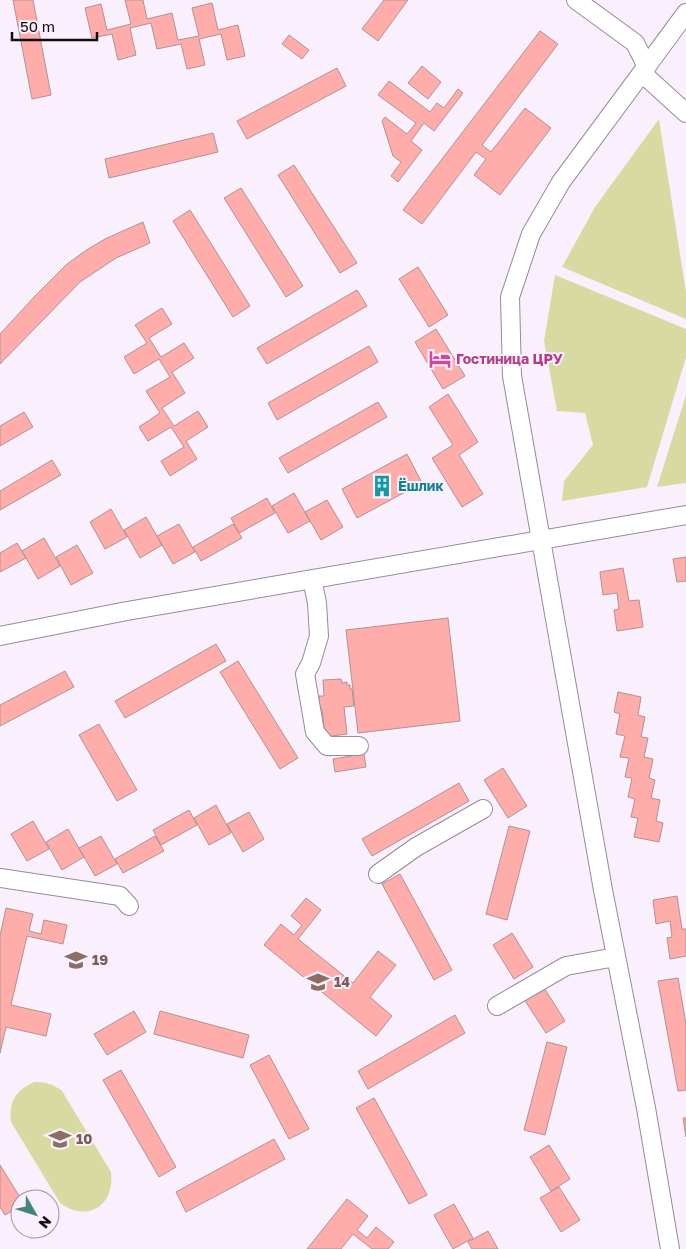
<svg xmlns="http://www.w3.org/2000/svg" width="686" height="1249" font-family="'Golos Text',sans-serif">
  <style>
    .green { fill: #d8dba1 }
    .building { fill: #feadab; stroke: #b09291 }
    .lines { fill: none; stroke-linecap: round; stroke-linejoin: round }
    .minor-casing { stroke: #98899f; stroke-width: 20 }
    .minor { stroke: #fff; stroke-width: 18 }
    .labels { text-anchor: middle; stroke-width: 4; stroke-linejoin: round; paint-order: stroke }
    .hotel-label { font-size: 14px; font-weight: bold; fill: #b23c85; stroke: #f9effd; text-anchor: start }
    .culture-label { font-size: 14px; font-weight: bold; fill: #0d838f; stroke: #f9effd; text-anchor: start }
    .education-label { font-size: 14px; font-weight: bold; fill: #785e54; stroke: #f9effd; text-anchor: start }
  </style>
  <rect width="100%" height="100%" fill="#f9effd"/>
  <!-- green -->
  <path class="green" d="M659 119 686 293V319L562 267 595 207Z
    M555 275 686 329V357L647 487 562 501 564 481 593 445 585 413 557 411 544 341Z
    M686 395V483L657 487Z
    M34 1082C46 1082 53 1084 62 1091L111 1172C115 1206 87 1223 60 1203L11 1122C8 1102 16 1090 34 1082Z"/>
  <!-- building -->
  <path class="building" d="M13 0H33L51 95 32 99Z
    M125 0H143L147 19 172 13 178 40 199 36 192 8 212 3 218 30 238 25 245 56 227 60 221 34 199 39 205 65 187 69 181 44 157 49 151 23 130 28 136 55 118 60 112 34 92 38 85 8 101 4 107 30 131 24Z
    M384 0H408L378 41 362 29Z
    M540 31 558 44 482 145 491 152 525 108 551 128 500 195 474 175 486 159 476 152 422 224 403 210Z
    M289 35 309 50 302 59 282 44Z
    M422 66 441 82 428 99 408 83Z
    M337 68 346 86 247 139 237 121Z
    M389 81 430 112 437 103 444 108 458 89 463 93 434 131 424 123 411 141 422 150 398 182 391 176 401 162 393 156 382 121 385 117 407 134 416 123 378 95Z
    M213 133 218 152 109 178 105 159Z
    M294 165 357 263 340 273 278 175Z
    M241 188 303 286 286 297 224 198Z
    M190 210 250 306 233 317 173 221Z
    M143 222 150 243 116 258 80 282 0 364V334L36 295 67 264 85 251 105 239Z
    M418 267 448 315 429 327 399 279Z
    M357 290 367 306 267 364 257 348Z
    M162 308 172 324 149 338 161 357 184 343 194 358 172 372 185 393 162 408 174 426 198 411 208 427 186 441 197 459 170 476 161 461 184 447 171 427 148 441 139 427 160 413 146 391 170 377 159 359 134 374 124 357 147 343 135 325Z
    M436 329 465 376 443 389 415 342Z
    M369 346 378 362 277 420 268 403Z
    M448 394 478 442 459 455 483 494 462 507 432 458 453 445 429 407Z
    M378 402 387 417 288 473 279 458Z
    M24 412 33 427 0 446V426Z
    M407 454 422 483 357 518 342 489Z
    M52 460 61 475 0 510V491Z
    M294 493 310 521 288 533 272 506Z
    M267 498 275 513 239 533 231 518Z
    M327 500 343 527 321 540 305 512Z
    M111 509 127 537 105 549 90 522Z
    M146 517 162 545 140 558 124 530Z
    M179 524 195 552 173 564 157 536Z
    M233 524 242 538 201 561 193 547Z
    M44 538 60 566 38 579 22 551Z
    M17 543 26 558 0 572V553Z
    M77 545 93 573 71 585 56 557Z
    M686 557V581L677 582 673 559Z
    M623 568 629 601 639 600 643 627 617 631 614 610 619 609 617 593 603 595 600 572Z
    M448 618 460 721 358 733 346 630Z
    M216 644 226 661 125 718 115 701Z
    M238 661 298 758 280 769 220 672Z
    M65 671 74 687 0 726V705Z
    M341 679 342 683 347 682V685H350V689H352L354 706 344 707 347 734 325 737 322 709H320L319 696H324L323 680Z
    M618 692 641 697 638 715 645 717 641 737 648 738 644 757 653 759 649 778 655 780 651 798 660 800 656 821 663 823 659 842 634 837 638 818 631 817 635 799 628 797 632 778 625 777 629 758 620 757 625 736 616 734 620 714 614 712Z
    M99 724 137 790 117 801 79 735Z
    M364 754 366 767 335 772 333 759Z
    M503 768 527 806 508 818 484 780Z
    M459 783 469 801 372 856 362 839Z
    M216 805 231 833 209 845 194 818Z
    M189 810 197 825 161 845 153 830Z
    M249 812 264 839 243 852 227 824Z
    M33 821 49 849 27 861 11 834Z
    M509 826 530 831 507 920 486 914Z
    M68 829 84 857 62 870 46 842Z
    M101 836 117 864 95 876 79 848Z
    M155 836 164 851 123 873 115 859Z
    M400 874 452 970 434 980 382 884Z
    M677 896 682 929H686V956L670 959 667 938 672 937 670 921 656 924 653 900Z
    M306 898 321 910 298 939 353 983 378 951 396 965 370 997 392 1016 376 1036 264 945 281 924 294 935 302 925 291 916Z
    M6 908 33 914 29 931 41 934 44 920 67 925 63 944 27 936 11 1005 51 1014 46 1036 6 1027 0 1053V936Z
    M512 933 533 967 514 979 493 945Z
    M678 978 686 1024V1090L678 1091 658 981Z
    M541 983 565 1021 546 1033 522 996Z
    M134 1011 146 1032 107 1055 94 1034Z
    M160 1011 249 1035 243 1058 154 1034Z
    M455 1015 465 1033 368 1089 358 1071Z
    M547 1042 567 1047 545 1135 524 1130Z
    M269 1055 309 1129 289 1139 250 1065Z
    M121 1070 176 1167 159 1177 103 1080Z
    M374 1098 427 1195 409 1204 356 1108Z
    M683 1118H686V1137Z
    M274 1139 285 1159 186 1212 176 1192Z
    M549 1145 570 1179 551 1191 530 1157Z
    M0 1165 21 1199 20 1206 5 1215 0 1207Z
    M559 1187 580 1220 561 1232 540 1198Z
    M347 1199 368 1216 357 1230 367 1238 376 1227 394 1242 388 1249H372L353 1234 341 1249H307Z
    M454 1204 473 1238 453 1249 434 1215Z
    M488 1231 498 1249H472L468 1242Z"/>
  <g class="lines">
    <!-- minor casing -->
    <g class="minor-casing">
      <path id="minor" d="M576 0 635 43 647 67
        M642 73 686 113
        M312 579 317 603 319 636 311 663 305 674 315 732 327 746H359
        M0 636 127 611 686 515
        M378 874 416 847 483 809
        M0 878 120 896 129 906
        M497 1006 566 966 616 957
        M670 1249 646 1108 603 890 512 376 510 297 531 234 561 182 686 13"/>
    </g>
    <!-- minor -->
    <use href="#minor" class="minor"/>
  </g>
  <!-- icons -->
  <defs>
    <g id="hotel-bare" transform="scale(1.725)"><path d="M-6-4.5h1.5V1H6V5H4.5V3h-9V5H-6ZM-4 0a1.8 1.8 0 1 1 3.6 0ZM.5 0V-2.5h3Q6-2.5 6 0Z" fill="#d1479c" stroke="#f9effd" stroke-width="2.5" paint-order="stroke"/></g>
    <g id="building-bare" transform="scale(1.725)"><path d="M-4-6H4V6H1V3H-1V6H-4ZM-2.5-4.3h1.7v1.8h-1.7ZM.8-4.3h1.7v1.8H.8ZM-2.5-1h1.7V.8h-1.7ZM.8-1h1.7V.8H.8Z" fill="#0f9aa8" stroke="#f9effd" stroke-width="2.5" paint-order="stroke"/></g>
    <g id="school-bare" transform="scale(1.725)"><path d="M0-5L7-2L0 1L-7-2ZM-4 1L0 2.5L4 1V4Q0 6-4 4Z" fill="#8d6e63" stroke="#f9effd" stroke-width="2.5" paint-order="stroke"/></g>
  </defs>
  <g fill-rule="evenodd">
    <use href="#hotel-bare" x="440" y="359"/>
    <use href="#building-bare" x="382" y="486"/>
    <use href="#school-bare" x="76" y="960"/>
    <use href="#school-bare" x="318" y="982"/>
    <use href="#school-bare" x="60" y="1139"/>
  </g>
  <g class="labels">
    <!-- hotel labels -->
    <g class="hotel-label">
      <text x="456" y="364">Гостиница ЦРУ</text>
    </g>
    <!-- culture labels -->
    <g class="culture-label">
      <text x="398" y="491">Ёшлик</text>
    </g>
    <!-- education labels -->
    <g class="education-label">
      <text x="92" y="965">19</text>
      <text x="334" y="987">14</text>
      <text x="76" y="1144">10</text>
    </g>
  </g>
  <!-- north arrow -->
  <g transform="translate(35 1214) rotate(129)"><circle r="24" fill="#f9effd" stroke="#9c949f"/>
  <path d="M0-4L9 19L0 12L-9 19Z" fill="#41867c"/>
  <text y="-8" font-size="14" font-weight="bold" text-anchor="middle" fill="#110c13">N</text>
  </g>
  <!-- scale -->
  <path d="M12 32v8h85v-8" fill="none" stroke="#110c13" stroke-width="2.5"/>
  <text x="20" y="32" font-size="15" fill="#110c13" stroke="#f9effd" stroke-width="4" paint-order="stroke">50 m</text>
</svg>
